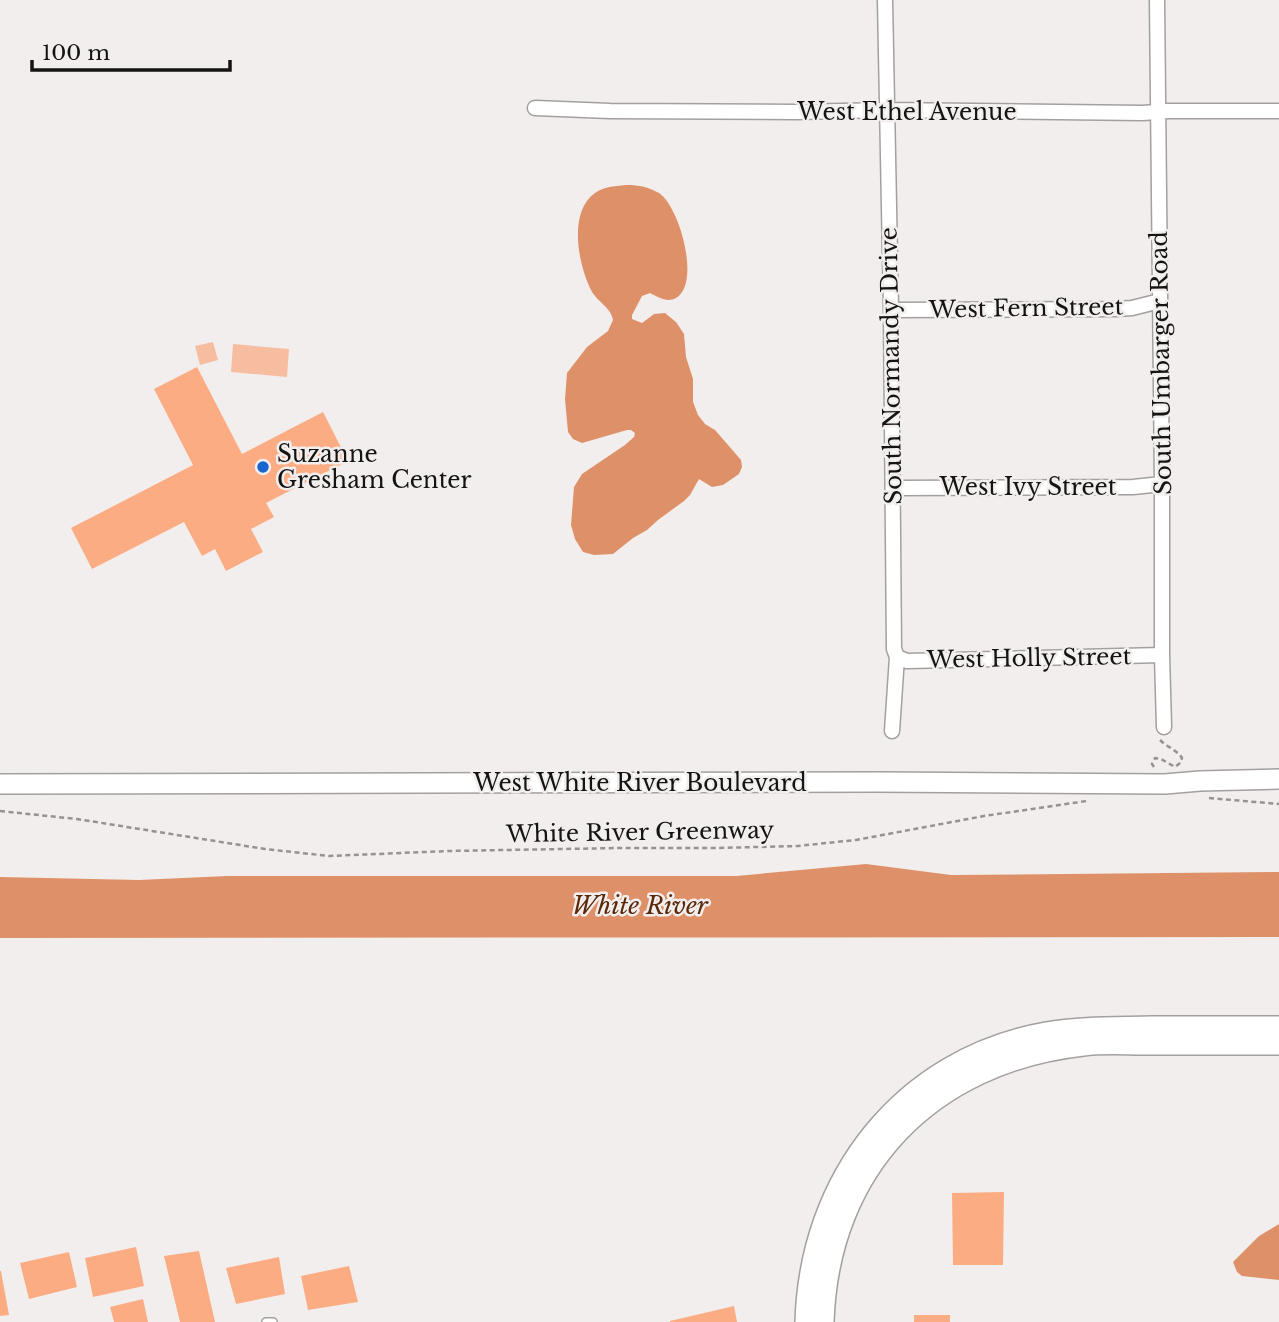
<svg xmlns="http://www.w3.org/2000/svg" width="1279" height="1322" font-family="'Libre Baskerville',serif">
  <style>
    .green { fill: #f7bda0 }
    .water { fill: #de9168 }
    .building { fill: #fcac83 }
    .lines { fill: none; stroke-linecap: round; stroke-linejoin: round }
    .service-casing { stroke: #a3a09f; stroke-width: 10 }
    .minor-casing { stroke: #a3a09f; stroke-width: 17 }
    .tertiary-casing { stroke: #a3a09f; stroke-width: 22 }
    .secondary-casing { stroke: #a3a09f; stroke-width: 24 }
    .path { stroke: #959291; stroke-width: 2.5; stroke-dasharray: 5 3.5; stroke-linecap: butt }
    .service { stroke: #fff; stroke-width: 7 }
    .minor { stroke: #fff; stroke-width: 14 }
    .tertiary { stroke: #fff; stroke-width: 19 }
    .secondary { stroke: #fff; stroke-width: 21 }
    .poi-dot { fill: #1865cf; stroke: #f2eeed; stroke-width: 2.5 }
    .labels { text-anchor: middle; stroke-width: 5; stroke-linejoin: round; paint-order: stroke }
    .street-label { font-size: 23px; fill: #151413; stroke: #f2eeed }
    .poi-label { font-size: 23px; fill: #151413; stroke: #f2eeed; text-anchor: start }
    .water-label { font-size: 24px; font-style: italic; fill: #5a2909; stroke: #f2eeed }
  </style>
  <rect width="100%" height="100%" fill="#f2eeed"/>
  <!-- green -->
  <path class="green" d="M213 342 218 360 200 365 195 346Z
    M233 344 289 349 287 377 231 372Z"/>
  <!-- water -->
  <path class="water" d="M627 185C639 185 648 187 659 193 680 207 701 284 676 298 667 303 658 297 650 293L642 296 632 315V319L642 323 654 314 665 313 676 322 684 334 686 357 693 379V402L698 415 705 424 715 430 741 460 742 467 739 474 723 485 712 487 699 479 690 495 684 501 658 520 647 530 633 538 613 554 594 555 583 552 575 539 571 525 574 487 582 474 625 445 634 437 635 433 631 430H627L582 443 573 439 568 432 565 399 567 373 587 347 608 331 613 320C611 307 597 302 591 290 578 264 568 212 595 193 604 186 617 186 627 185Z
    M866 864 951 875 1279 872V937L0 938V877L139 880 227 876H736Z
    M1279 1224V1280L1242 1276 1237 1272 1233 1262 1259 1236Z"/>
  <!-- building -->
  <path class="building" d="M197 367 242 454 323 412 348 461 266 503 274 517 251 529 263 552 226 571 215 549 202 556 184 522 92 569 71 528 193 465 154 389Z
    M1004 1192 1003 1265H953L952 1193Z
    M136 1247 144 1286 93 1297 85 1258Z
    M199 1251 215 1322H180L164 1256Z
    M69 1252 77 1287 29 1299 20 1263Z
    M279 1257 285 1294 236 1304 226 1268Z
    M349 1266 358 1302 308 1310 301 1276Z
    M0 1271H1L9 1315 0 1316Z
    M143 1299 148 1322H114L110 1307Z
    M734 1306 737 1322H670V1321Z
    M914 1315H950V1322H914Z"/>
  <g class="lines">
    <!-- service casing -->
    <g class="service-casing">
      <path id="service" d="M266 1322H273"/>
    </g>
    <!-- minor casing -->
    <g class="minor-casing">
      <path id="minor" d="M885 0 891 310 894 649 897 657 892 731
        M1157 0 1162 484V655L1164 727
        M535 108 610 111 797 112 887 110 1143 113 1168 111H1279
        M891 310 1116 309 1132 308 1160 301
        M893 488 1133 487 1162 484
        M897 657 907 661 1162 655"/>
    </g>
    <!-- tertiary casing -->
    <g class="tertiary-casing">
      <path id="tertiary" d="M0 784 878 782 1165 784 1200 781 1279 779"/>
    </g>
    <!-- secondary casing -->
    <g class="secondary-casing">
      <path id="secondary" d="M806 1322C810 1179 902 1059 1046 1033 1081 1027 1116 1028 1152 1027 1194 1027 1237 1027 1279 1027
        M823 1322C828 1167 931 1062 1083 1045 1104 1042 1126 1044 1147 1044 1191 1044 1235 1044 1279 1044"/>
    </g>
    <!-- path -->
    <path class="path" d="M1154 767 1152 764 1155 758 1161 759 1175 767 1180 763 1182 758C1177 750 1167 747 1160 740
      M1209 798 1279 804
      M0 811 77 819 265 849 329 856 448 851 620 848H716L798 846 856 840 984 816 1087 801"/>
    <!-- service -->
    <use href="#service" class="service"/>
    <!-- minor -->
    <use href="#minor" class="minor"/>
    <!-- tertiary -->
    <use href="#tertiary" class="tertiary"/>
    <!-- secondary -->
    <use href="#secondary" class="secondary"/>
  </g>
  <!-- markers -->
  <circle class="poi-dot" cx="263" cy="467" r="7"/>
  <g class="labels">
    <!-- street labels -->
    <g class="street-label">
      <text x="907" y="120">West Ethel Avenue</text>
      <text transform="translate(1026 308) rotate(-1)" y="8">West Fern Street</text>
      <text transform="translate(1161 363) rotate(-91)" y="8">South Umbarger Road</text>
      <text transform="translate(891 366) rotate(-91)" y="8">South Normandy Drive</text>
      <text x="1028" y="495">West Ivy Street</text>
      <text transform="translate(1029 658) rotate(-1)" y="8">West Holly Street</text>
      <text x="640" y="791">West White River Boulevard</text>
      <text transform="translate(640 832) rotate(-1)" y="8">White River Greenway</text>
    </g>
    <!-- poi labels -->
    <g class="poi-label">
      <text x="277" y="462">Suzanne<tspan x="277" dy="26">Gresham Center</tspan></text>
    </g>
    <!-- water labels -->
    <g class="water-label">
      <text x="640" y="914">White River</text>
    </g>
  </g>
  <!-- scale -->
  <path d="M32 60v10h198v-10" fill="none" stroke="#151413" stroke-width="3.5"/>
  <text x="42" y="60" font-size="21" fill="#151413" stroke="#f2eeed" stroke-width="5" paint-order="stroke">100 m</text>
</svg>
